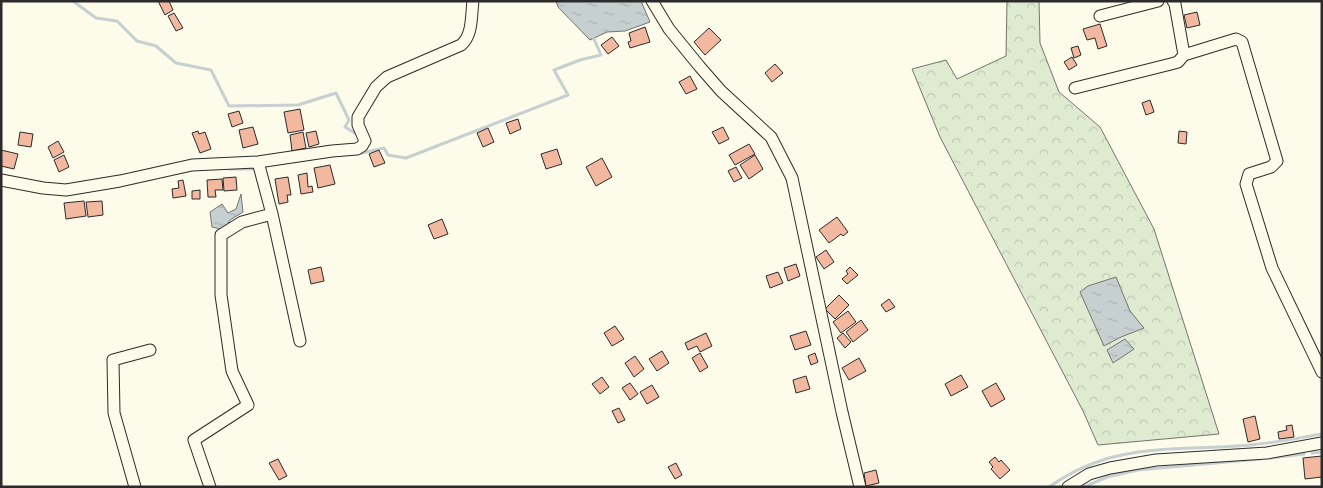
<svg xmlns="http://www.w3.org/2000/svg" width="1323" height="488" font-family="'Fira Sans',sans-serif">
  <style>
    .forest { fill: url(#forest-crowns); stroke: #74746e }
    .water { fill: url(#water-ripples); stroke: #74746e }
    .lines { fill: none; stroke-linecap: round; stroke-linejoin: round }
    .stream { stroke: #c7d0d0; stroke-width: 3 }
    .building { fill: #f2b8a0; stroke: #2b2b2b }
    .minor-casing { stroke: #2b2b2b; stroke-width: 13 }
    .minor { stroke: #fdfbea; stroke-width: 11 }
  </style>
  <defs>
    <pattern id="forest-crowns" width="20" height="18" patternUnits="userSpaceOnUse" patternTransform="scale(1.25)"><rect width="20" height="18" fill="#deebd1"/><path d="M2 6a3 3 0 1 1 6 0M12 15a3 3 0 1 1 6 0" fill="none" stroke="#bfcab4"/></pattern>
    <pattern id="water-ripples" width="26" height="14" patternUnits="userSpaceOnUse" patternTransform="scale(1.25)"><rect width="26" height="14" fill="#c7d0d0"/><path d="M2 4q2-2 4 0t4 0M15 11q2-2 4 0t4 0" fill="none" stroke="#abb3b3"/></pattern>
  </defs>
  <rect width="100%" height="100%" fill="#fdfbea"/>
  <!-- forest -->
  <path class="forest" d="M1007 1H1039L1040 43 1059 92 1100 127 1154 229 1219 434 1098 445 1083 411 940 137 912 69 946 60 957 79 1006 56Z"/>
  <!-- water -->
  <path class="water" d="M556 1H641L650 22 625 31 607 32 590 40 558 7Z
    M241 194 243 212 230 220 224 230 212 227 210 212 222 204 228 213 236 209Z
    M1116 277 1130 311 1144 328 1121 337 1104 346 1080 292 1088 286Z
    M1125 339 1134 349 1113 363 1107 350Z"/>
  <g class="lines">
    <!-- stream -->
    <path class="stream" d="M73 1 96 18 117 21 137 41 156 46 176 63 211 70 229 106 298 105 336 93 349 120 345 127 358 135
      M358 154 384 148 388 155 406 158 568 95 554 70 580 60 601 55 594 39
      M229 169H257
      M1312 453 1322 452
      M1271 458 1304 454
      M1049 487C1115 440 1175 452 1250 445 1274 443 1298 438 1322 434
      M1084 487 1107 477 1138 470 1260 459"/>
  </g>
  <!-- building -->
  <path class="building" d="M158 1H169L173 10 165 15Z
    M1197 12 1200 25 1187 28 1184 15Z
    M174 13 183 28 176 31 168 16Z
    M1100 24 1107 46 1098 49 1095 38 1087 40 1083 29Z
    M645 27 650 42 630 48 628 42 631 41 629 33Z
    M709 28 721 40 705 55 694 42Z
    M612 37 619 46 608 54 601 45Z
    M1078 46 1081 55 1074 58 1071 48Z
    M1072 57 1077 65 1069 70 1064 62Z
    M775 64 783 73 772 82 765 73Z
    M690 76 697 89 686 94 679 82Z
    M1150 100 1154 112 1146 115 1142 103Z
    M300 109 304 130 288 133 284 112Z
    M239 111 243 123 232 127 228 114Z
    M518 119 521 129 510 134 506 123Z
    M253 127 258 144 243 148 239 130Z
    M723 127 729 139 719 144 712 132Z
    M488 128 494 142 483 147 477 133Z
    M198 131 199 134 205 132 211 149 200 153 192 133Z
    M316 131 319 144 309 147 306 133Z
    M1179 131 1187 132 1186 144 1178 143Z
    M20 132 33 134 31 147 18 145Z
    M303 132 306 148 292 151 290 135Z
    M58 141 64 152 53 158 48 147Z
    M749 144 755 154 735 165 729 155Z
    M557 149 562 164 546 169 541 154Z
    M1 150 18 154 14 169 1 166Z
    M379 150 385 163 374 167 369 154Z
    M64 155 69 167 59 172 54 160Z
    M755 155 763 169 749 179 740 165Z
    M602 158 612 177 596 186 586 167Z
    M330 165 335 184 318 188 314 168Z
    M736 167 742 178 734 182 728 171Z
    M307 173 308 187 312 186 313 192 301 194 298 175Z
    M236 177 237 190 224 191 223 178Z
    M288 177 291 195H287L288 202 279 204 275 179Z
    M222 179 223 190H215L216 197H208L207 180Z
    M183 180 186 196 173 198 172 189 179 188 178 181Z
    M200 190V199H192V191Z
    M84 201 86 216 66 219 64 203Z
    M102 201 103 215 88 217 86 202Z
    M837 217 848 232 843 236 841 234 829 243 819 230Z
    M442 219 448 234 434 239 428 225Z
    M826 250 834 262 824 269 816 257Z
    M796 264 800 276 788 281 784 268Z
    M321 267 324 281 311 284 308 270Z
    M850 267 858 275 847 284 842 279 848 274 846 271Z
    M778 272 783 283 770 288 766 276Z
    M839 295 849 305 835 319 825 309Z
    M889 299 895 307 886 312 881 305Z
    M848 311 856 322 841 333 833 322Z
    M861 320 868 330 853 342 846 332Z
    M615 326 624 339 612 346 604 333Z
    M806 331 811 345 795 350 790 336Z
    M706 333 712 346 700 352 697 346 688 350 685 343Z
    M843 333 851 342 845 348 837 338Z
    M662 351 669 363 657 371 649 359Z
    M700 353 708 367 700 372 692 358Z
    M815 353 818 362 811 365 808 356Z
    M635 356 644 369 634 377 625 363Z
    M859 358 866 371 849 380 842 368Z
    M961 375 968 387 951 396 945 384Z
    M806 376 810 389 796 393 793 380Z
    M602 377 609 387 600 394 592 384Z
    M630 383 638 394 630 400 622 388Z
    M996 383 1005 399 991 407 982 391Z
    M652 385 659 397 647 404 640 392Z
    M619 408 625 420 618 423 612 411Z
    M1255 416 1260 439 1248 442 1243 419Z
    M1292 425 1294 437 1279 439 1278 432 1287 430 1286 426Z
    M1322 456V477L1305 479 1303 458Z
    M995 457 999 462 1001 460 1010 470 1000 479 991 469 993 467 989 462Z
    M278 459 287 476 279 480 269 463Z
    M676 463 682 475 675 479 668 467Z
    M876 470 879 483 866 486 864 473Z"/>
  <g class="lines">
    <!-- minor casing -->
    <g class="minor-casing">
      <path id="minor" d="M652 1 669 29 700 67 721 91 771 137 792 178 842 412 860 487
        M1173 1 1175 4 1184 55 1236 39 1242 42 1277 161 1271 167 1249 174 1246 184 1272 268 1322 372
        M1100 16 1158 1
        M1075 88 1171 64 1178 62 1184 55
        M1 180 43 188 66 190 120 181 192 165 258 162 332 151 357 149 362 146 365 141 358 125V117L376 87 387 77 461 45C473 35 471 16 473 1
        M272 214 300 341
        M135 487 114 413 113 360 150 350
        M210 487 194 440 248 405 232 371 221 295V235L242 222 272 214 258 162
        M1068 487 1089 474 1110 468 1156 460 1267 453 1322 443"/>
    </g>
    <!-- minor -->
    <use href="#minor" class="minor"/>
  </g>
  <!-- border -->
  <rect width="1323" height="488" fill="none" stroke="#2b2b2b" stroke-width="5"/>
</svg>
